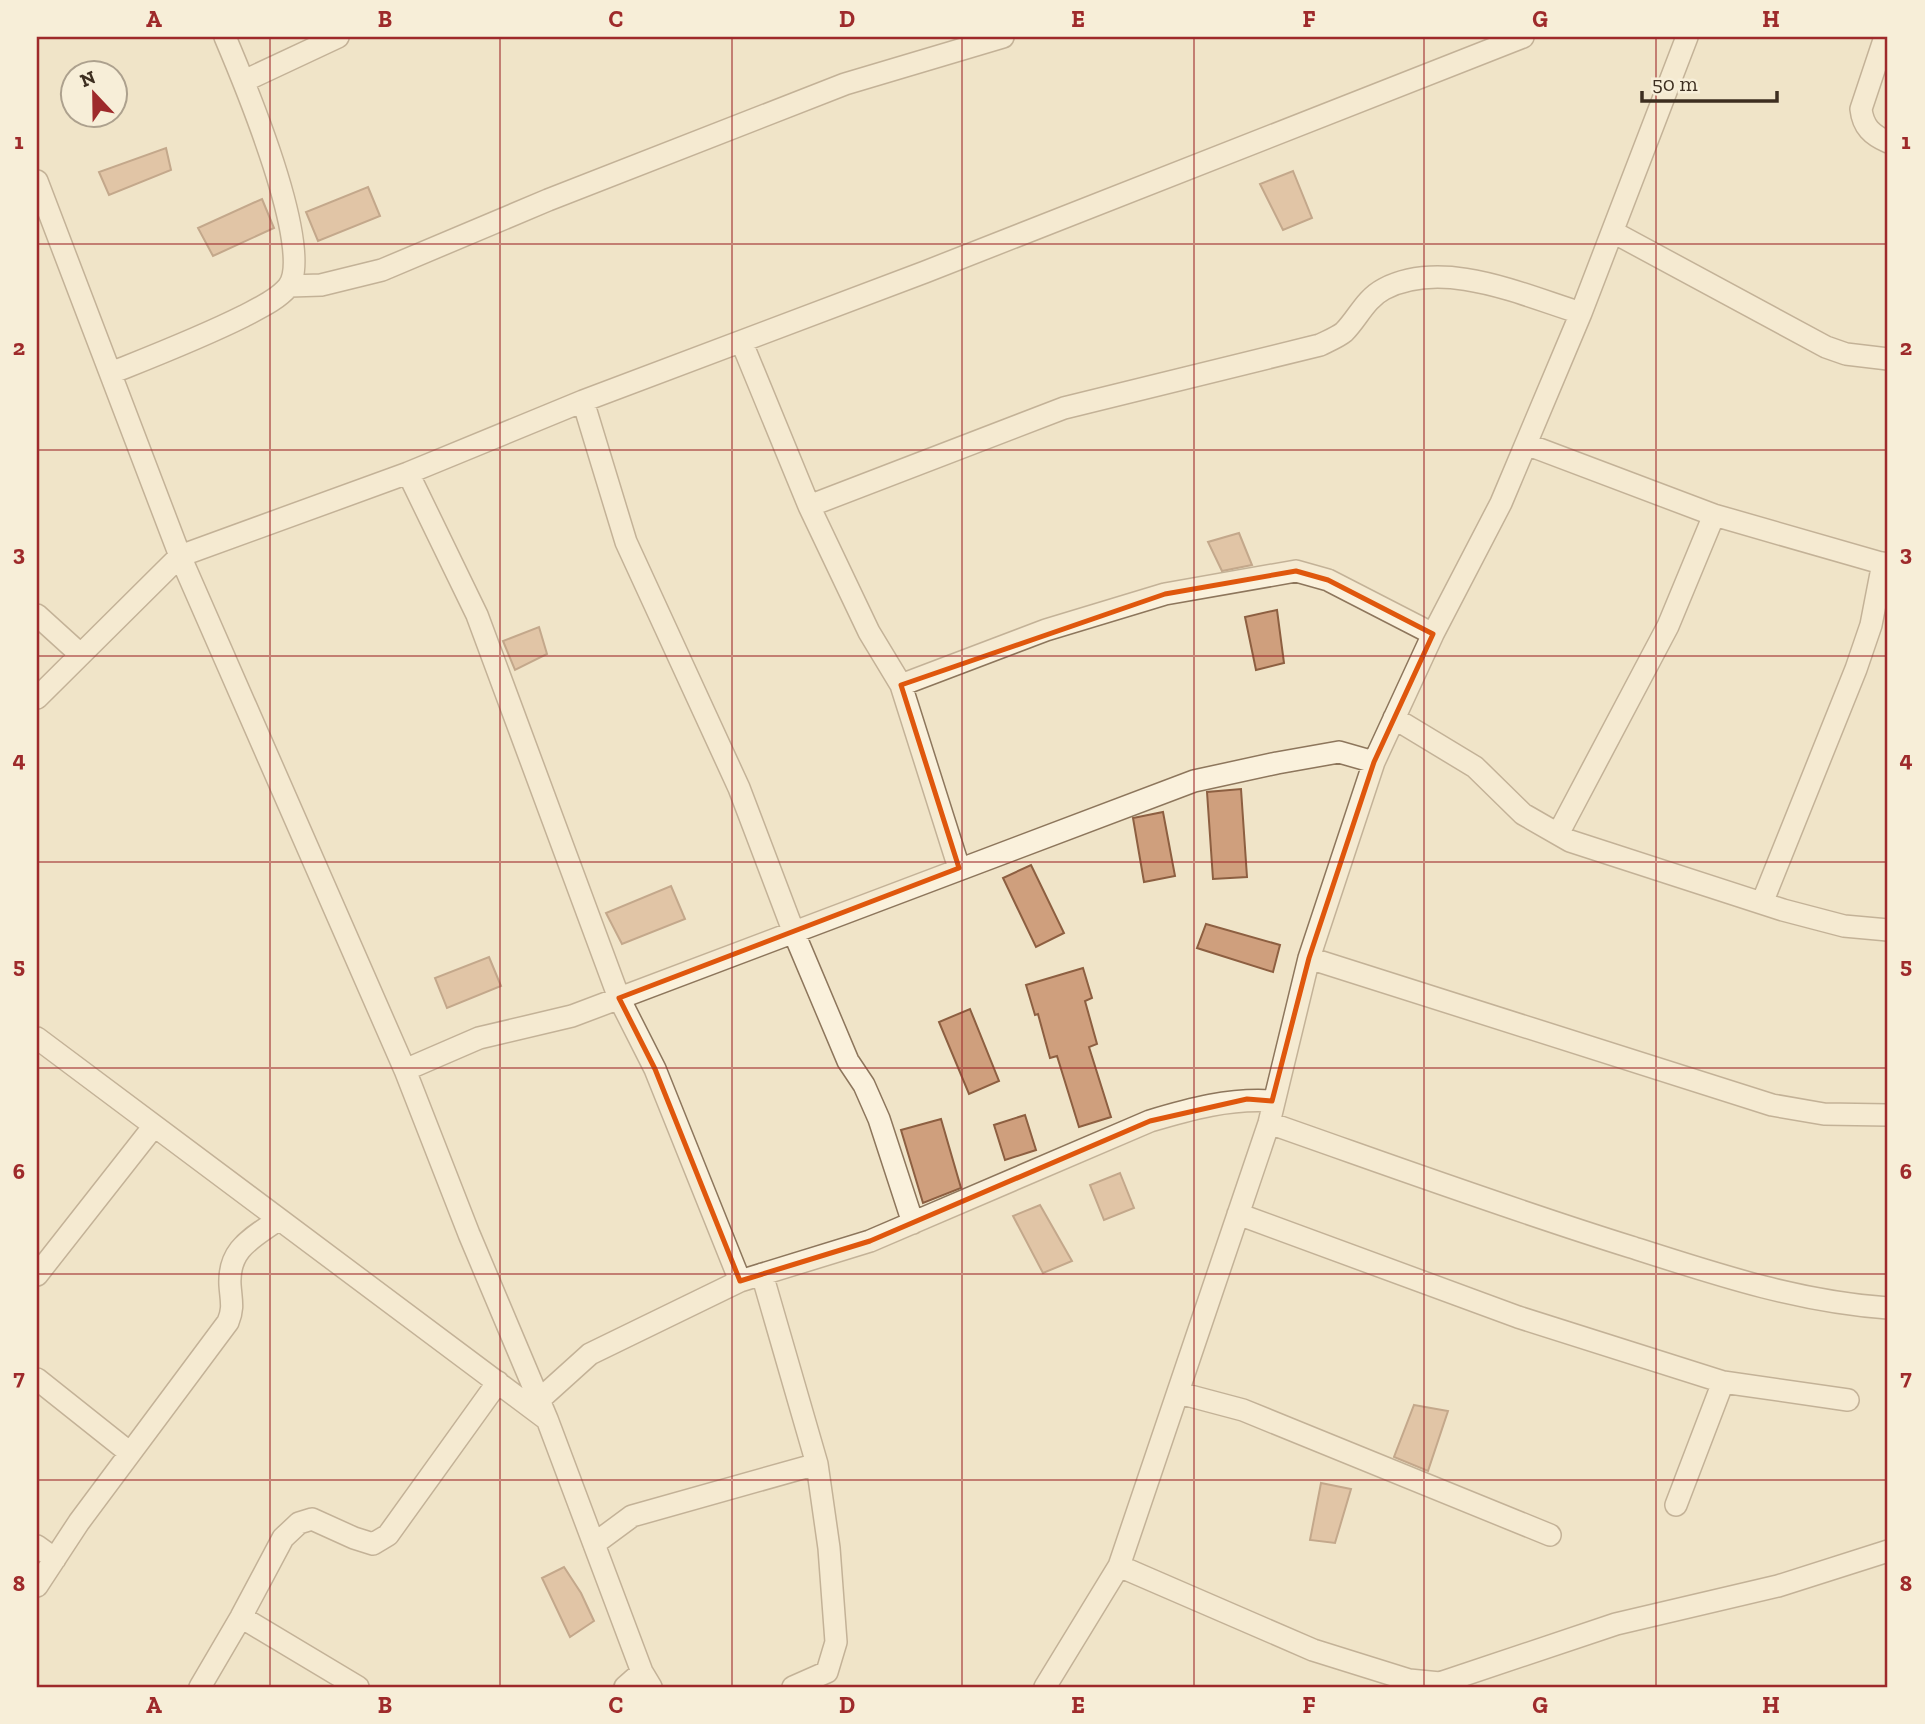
<svg xmlns="http://www.w3.org/2000/svg" width="1925" height="1724" font-family="'Zilla Slab',serif">
  <style>
    .building { fill: #cf9f7d; stroke: #8d5f41; stroke-width: 2 }
    .lines { fill: none; stroke-linecap: round; stroke-linejoin: round }
    .minor-casing { stroke: #8d765c; stroke-width: 24 }
    .minor { stroke: #faf1dc; stroke-width: 21 }
    .marked { fill: none; stroke: #df570d; stroke-width: 5; stroke-linejoin: round }
    .grid { fill: none; stroke: #9e2a2b; stroke-width: 2; stroke-opacity: 0.55 }
    .neatline { fill: none; stroke: #9e2a2b; stroke-width: 2.5 }
    .grid-label { font-size: 23px; text-anchor: middle; font-weight: bold; fill: #9e2a2b }
  </style>
  <rect width="100%" height="100%" fill="#f0e4c8"/>
  <!-- building -->
  <path class="building" d="M166 148 171 170 109 195 99 172Z
    M1293 171 1312 218 1283 230 1260 184Z
    M368 187 380 216 318 241 306 212Z
    M262 199 274 228 213 256 198 228Z
    M1239 533 1252 565 1222 571 1208 542Z
    M1277 610 1284 663 1256 670 1245 617Z
    M539 627 547 654 515 670 503 641Z
    M1241 789 1247 877 1213 879 1207 792Z
    M1163 812 1175 876 1144 882 1133 818Z
    M1031 865 1064 933 1036 947 1003 878Z
    M671 886 685 919 622 944 606 913Z
    M1206 924 1280 945 1273 972 1197 948Z
    M489 957 501 986 447 1008 435 978Z
    M1083 968 1092 998 1085 1001 1097 1044 1089 1047 1111 1117 1079 1127 1057 1056 1050 1058 1038 1014 1035 1015 1026 985Z
    M970 1009 999 1081 969 1094 939 1022Z
    M1025 1115 1036 1150 1005 1160 994 1125Z
    M941 1119 961 1188 923 1203 901 1130Z
    M1120 1173 1134 1208 1104 1220 1090 1185Z
    M1040 1205 1072 1261 1043 1273 1013 1216Z
    M1414 1405 1448 1411 1428 1471 1394 1457Z
    M1321 1483 1351 1489 1335 1543 1310 1540Z
    M564 1567 581 1593 594 1621 570 1637 542 1578Z"/>
  <g class="lines">
    <!-- minor casing -->
    <g class="minor-casing">
      <path id="minor" d="M1885 37 1861 109C1863 127 1872 135 1888 142
        M244 81 338 37
        M37 181 180 556 405 1070 469 1234 547 1419 642 1672 651 1687
        M1613 232 1826 347 1846 354 1888 359
        M290 286 321 285 382 270 548 200 845 84 1003 37
        M742 343 809 506 869 632 901 685 959 868
        M111 373C156 355 200 338 244 316 259 308 277 300 288 287 316 252 242 77 225 37
        M583 401 626 542 739 788 794 933 848 1061 864 1085 879 1119 913 1223
        M1526 444 1714 515 1888 565
        M408 473 477 615 619 998 655 1069 740 1281
        M809 506 1064 408 1320 345C1328 341 1338 337 1344 332 1358 318 1365 299 1384 289 1444 258 1522 295 1581 313
        M37 615 80 654
        M901 685 1046 630 1165 594 1296 571 1328 580 1433 634
        M37 698 180 556 408 473 583 401 925 272 1523 37
        M1394 718 1475 767 1523 814 1570 841 1783 910 1844 926 1888 930
        M1558 834 1668 626 1714 515
        M1762 903 1856 669 1871 625 1883 563
        M1309 958 1772 1105 1824 1114 1888 1115
        M37 1038 545 1418
        M405 1070 479 1038 572 1016 1194 781 1277 763 1339 752 1374 762
        M1269 1123C1389 1165 1509 1209 1631 1247 1715 1274 1799 1302 1888 1308
        M1238 1214 1518 1317 1723 1382 1848 1400
        M762 1274 817 1464 829 1548 836 1642 827 1672 793 1687
        M37 1275 154 1126
        M37 1379 130 1453
        M1179 1393 1243 1410 1550 1535
        M539 1400 590 1354 740 1281 870 1241 1150 1121C1190 1109 1230 1098 1272 1101
        M1676 1505 1723 1382
        M594 1544 632 1516 817 1464
        M37 1546 55 1559
        M1119 1566 1313 1650 1409 1680 1440 1683 1616 1624 1778 1586 1888 1551
        M37 1586 79 1522 228 1322C234 1308 231 1300 230 1285 228 1248 253 1238 279 1219
        M241 1617 358 1687
        M200 1687 241 1617 283 1538 299 1523 312 1519 354 1538 373 1544 388 1535 498 1382
        M625 1687 642 1672
        M1045 1687 1119 1566 1269 1123 1309 958 1374 762 1433 634 1501 503 1581 313 1687 37"/>
    </g>
    <!-- minor -->
    <use href="#minor" class="minor"/>
  </g>
  <!-- marked area -->
  <path d="M0 0H1925V1724H0ZM1296 571 1328 580 1433 634 1374 762 1309 958 1272 1101 1247 1099 1150 1121 870 1241 740 1281 655 1069 619 998 959 868 901 685 1165 594Z" fill="#f0e4c8" fill-opacity=".55" fill-rule="evenodd"/>
  <path class="marked" d="M1296 571 1328 580 1433 634 1374 762 1309 958 1272 1101 1247 1099 1150 1121 870 1241 740 1281 655 1069 619 998 959 868 901 685 1165 594Z"/>
  <!-- grid -->
  <path class="grid" d="M270 37V1687M500 37V1687M732 37V1687M962 37V1687M1194 37V1687M1424 37V1687M1656 37V1687M37 244H1888M37 450H1888M37 656H1888M37 862H1888M37 1068H1888M37 1274H1888M37 1480H1888"/>
  <!-- border -->
  <rect width="1925" height="1724" fill="none" stroke="#f7eed8" stroke-width="77"/>
  <!-- north arrow -->
  <g transform="translate(94 94) rotate(338)"><circle r="33" fill="#f7eed8" stroke="#ada18e" stroke-width="2"/>
  <path d="M0-5L12 26L0 18L-12 26Z" fill="#9e2a2b"/>
  <text y="-10" font-size="19" font-weight="bold" text-anchor="middle" fill="#3d2e20">N</text>
  </g>
  <!-- scale -->
  <path d="M1642 91v10h135v-10" fill="none" stroke="#3d2e20" stroke-width="3.5"/>
  <text x="1652" y="91" font-size="21" fill="#3d2e20" stroke="#f7eed8" stroke-width="5" paint-order="stroke">50 m</text>
  <rect x="38" y="38" width="1848" height="1648" class="neatline"/>
  <g class="grid-label">
    <text x="154" y="27">A</text>
    <text x="385" y="27">B</text>
    <text x="616" y="27">C</text>
    <text x="847" y="27">D</text>
    <text x="1078" y="27">E</text>
    <text x="1309" y="27">F</text>
    <text x="1540" y="27">G</text>
    <text x="1771" y="27">H</text>
    <text x="19" y="149">1</text>
    <text x="1906" y="149">1</text>
    <text x="19" y="355">2</text>
    <text x="1906" y="355">2</text>
    <text x="19" y="561">3</text>
    <text x="1906" y="561">3</text>
    <text x="19" y="767">4</text>
    <text x="1906" y="767">4</text>
    <text x="19" y="973">5</text>
    <text x="1906" y="973">5</text>
    <text x="19" y="1179">6</text>
    <text x="1906" y="1179">6</text>
    <text x="19" y="1385">7</text>
    <text x="1906" y="1385">7</text>
    <text x="19" y="1591">8</text>
    <text x="1906" y="1591">8</text>
    <text x="154" y="1713">A</text>
    <text x="385" y="1713">B</text>
    <text x="616" y="1713">C</text>
    <text x="847" y="1713">D</text>
    <text x="1078" y="1713">E</text>
    <text x="1309" y="1713">F</text>
    <text x="1540" y="1713">G</text>
    <text x="1771" y="1713">H</text>
  </g>
</svg>
